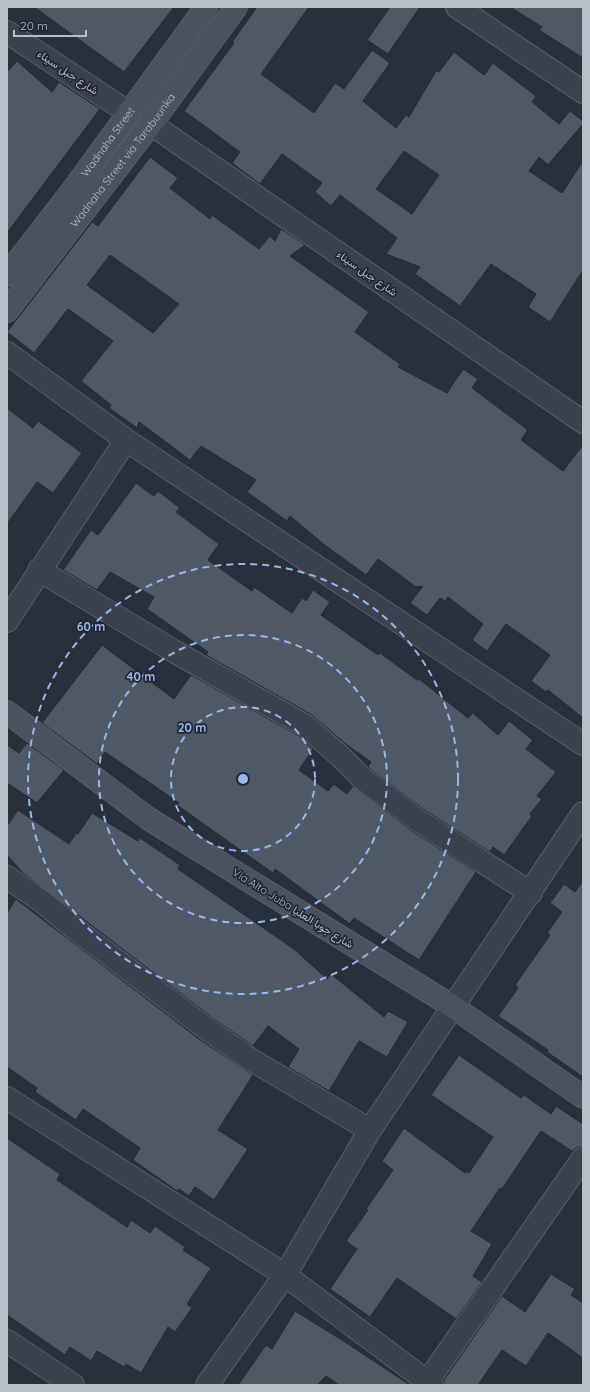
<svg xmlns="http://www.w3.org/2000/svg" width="590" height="1392" font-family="Quicksand,Vazirmatn,sans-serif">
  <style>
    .building { fill: #4f5865; stroke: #232934; fill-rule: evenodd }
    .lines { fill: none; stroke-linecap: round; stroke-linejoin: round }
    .street-casing { stroke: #5a606a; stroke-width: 24 }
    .secondary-casing { stroke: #5a606a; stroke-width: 24 }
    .street { stroke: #3c424d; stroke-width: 22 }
    .secondary { stroke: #4a525f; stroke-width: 22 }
    .ring { fill: none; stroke: #99b7eb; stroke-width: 2; stroke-dasharray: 7 5 }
    .labels { text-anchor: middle; stroke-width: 3.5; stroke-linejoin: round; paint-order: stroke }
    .street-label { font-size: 11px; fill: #b8bec7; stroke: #212732 }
    .centre { fill: #99b7eb; stroke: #212732; stroke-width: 2 }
    .ring-label { font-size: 12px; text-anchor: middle; font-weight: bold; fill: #99b7eb; stroke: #212732; stroke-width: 3.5; stroke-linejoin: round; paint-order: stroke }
  </style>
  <rect width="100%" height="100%" fill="#28303c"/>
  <!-- building -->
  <path class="building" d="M34 7H174L124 72Z
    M257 7H309L261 74 314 113 335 83 344 89 372 50 390 63 363 101 396 128 406 115 409 117 436 71 439 72 454 52 484 75 493 63 536 96 532 102 559 124 570 111 583 121V124L548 165 539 157 529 171 562 193 583 161V270L550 322 528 307 536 294 491 264 460 306 415 274 420 267 386 254 397 238 340 195 331 206 315 192 322 183 282 154 260 184 232 163 240 152 184 111 234 43 232 42ZM404 151 439 175 412 214 376 189Z
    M390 7H420L388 54 367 40Z
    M510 7H583V58L539 30 542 27Z
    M17 61 52 92 59 82 100 109 7 233V72Z
    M150 157 178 178 170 188 210 219 212 215 259 249 270 236 275 241 281 229 305 245 290 256 369 312 355 332 400 364 398 367 447 393 463 369 478 379 472 388 528 430 521 440 563 471 583 445V718L548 690 546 692 531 681 550 655 506 624 487 651 472 640 483 624 448 597 445 601 440 598 427 615 410 603 423 586 416 587 378 559 366 575 326 546 290 516 287 521 247 492 256 480 201 446 190 460 139 422 137 428 109 408 111 405 81 381 113 341 68 309 34 353 7 332 92 222 98 226ZM110 255 179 304 153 333 87 285Z
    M7 408 33 428 38 421 82 453 53 493 37 482 7 524Z
    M136 483 154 496 158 491 180 508 176 512 219 544 208 560 252 591 254 587 292 613 302 598 306 601 313 590 330 602 321 615 378 655 380 653 417 680 419 679 468 718 473 713 498 735 509 721 533 740 526 749 556 772 537 796 542 799 530 814 532 816 504 855 493 847 490 852 426 811 372 771 368 766 371 762 347 745 312 715 206 655 208 652 147 609 154 597 110 572 97 590 63 570 91 530 98 535Z
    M102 645 174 699 191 675 299 736 313 749 299 770 328 791 334 784 347 794 353 786 412 831 476 872 419 960 354 918 350 924 275 869 273 873 229 842 177 805 179 803 105 752 97 764 42 723Z
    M27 743 64 770 37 803 7 783V745L19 753Z
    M18 810 69 844 76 833 78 834 92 813 138 841 140 838 180 865 178 869 294 949 327 979 331 974 384 1017 388 1011 408 1022 387 1057 359 1041 329 1091 288 1067 299 1049 268 1026 253 1046 214 1019 23 873 7 855V826Z
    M583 881V1077L547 1052 548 1050 498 1016 518 988 515 985 550 935 547 933 562 912 550 903 564 884 575 892Z
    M16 899 199 1039 253 1075 218 1130 248 1149 214 1200 195 1187 189 1196 179 1189 177 1191 133 1160 140 1148 83 1109 76 1120 35 1092 37 1088 7 1067V913Z
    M459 1055 521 1098 524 1095 551 1114 556 1106 583 1124V1146L577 1147 572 1151 541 1131 502 1189 500 1188 471 1231 492 1244 473 1276 482 1282 456 1319 397 1278 370 1317 330 1289 357 1249 346 1241 368 1210 366 1209 393 1170 382 1161 404 1128 465 1173 466 1171 469 1173 493 1137 431 1095Z
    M7 1138 60 1174 57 1180 127 1227 131 1220 150 1233 155 1226 185 1247 183 1250 211 1268 187 1304 192 1308 175 1332 168 1327 141 1373 126 1364 124 1367 97 1351 91 1361 70 1347 65 1355 7 1315Z
    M551 1274 575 1289 571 1295 583 1303V1358L548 1333 526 1366 502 1350 478 1385H444V1380L502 1296 525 1312Z
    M295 1311 345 1342 410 1385H339L326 1376 317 1385H238L266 1345 272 1349Z"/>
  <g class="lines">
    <!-- street casing -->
    <g class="street-casing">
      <path id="street" d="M457 7 583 92
        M7 32 129 113
        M151 124 583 422
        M7 353 126 440 583 744
        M39 570 177 653 306 726 340 756 364 780 419 821 531 893
        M7 621 126 440
        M7 877 44 903 74 928 207 1029 250 1059 370 1130
        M7 1098 285 1275 432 1385
        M7 1341 73 1385
        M207 1385 285 1275 370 1130 583 813
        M425 1385 583 1158"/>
    </g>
    <!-- secondary casing -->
    <g class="secondary-casing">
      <g id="secondary">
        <path id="s1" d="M7 275 72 191 206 7"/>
        <path id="s2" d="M7 311 151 124 236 7"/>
        <path d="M7 712 149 819 452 1006 583 1097"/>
      </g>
    </g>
    <!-- street -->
    <use href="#street" class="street"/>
    <!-- secondary -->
    <use href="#secondary" class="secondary"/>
  </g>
  <!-- distance rings -->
  <g class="ring">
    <circle cx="243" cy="779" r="72"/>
    <circle cx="243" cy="779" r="144"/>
    <circle cx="243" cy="779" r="215"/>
  </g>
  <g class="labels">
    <!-- street labels -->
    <g class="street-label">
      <text transform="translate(68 72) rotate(34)" y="4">شارع جبل سيناء</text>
      <text dy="4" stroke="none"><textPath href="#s1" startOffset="167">Wadnaha Street</textPath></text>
      <text dy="4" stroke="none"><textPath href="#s2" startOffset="190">Wadnaha Street via Tarabuunka</textPath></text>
      <text transform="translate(367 273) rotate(35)" y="4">شارع جبل سيناء</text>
      <text transform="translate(293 908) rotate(32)" y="4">Via Alto Juba شارع جوبا العليا</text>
    </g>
  </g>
  <circle cx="243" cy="779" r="6" class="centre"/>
  <g class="ring-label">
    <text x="91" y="631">60 m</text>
    <text x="141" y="681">40 m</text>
    <text x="192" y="732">20 m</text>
  </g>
  <!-- border -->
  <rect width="590" height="1392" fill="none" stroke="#b8bec7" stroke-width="16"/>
  <!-- scale -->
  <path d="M14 30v6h72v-6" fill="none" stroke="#b8bec7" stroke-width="2"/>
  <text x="20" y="30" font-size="12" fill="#b8bec7" stroke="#212732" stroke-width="3" paint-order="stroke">20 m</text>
</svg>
